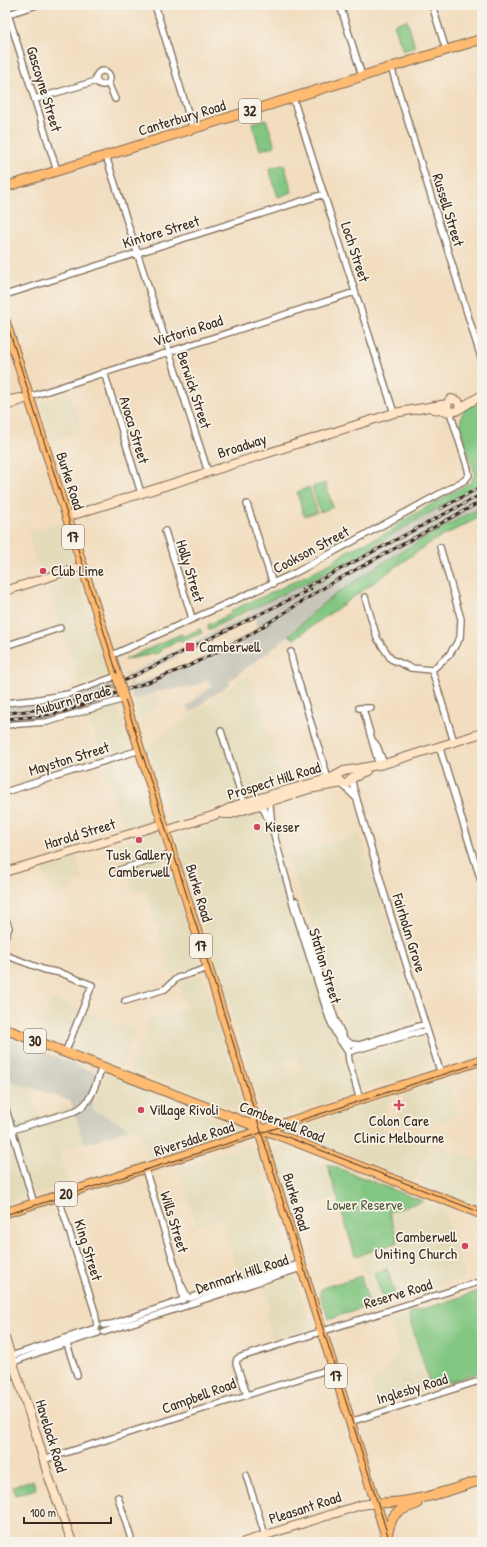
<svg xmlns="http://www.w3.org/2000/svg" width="487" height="1547" font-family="'Patrick Hand',sans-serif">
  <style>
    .built { fill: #e3dbba; fill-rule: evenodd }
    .industrial { fill: #c6c5b8; fill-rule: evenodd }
    .green { fill: #81c681; stroke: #5e7850 }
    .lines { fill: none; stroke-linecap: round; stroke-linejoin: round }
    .street-casing { stroke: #7b6956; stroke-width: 8 }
    .secondary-casing { stroke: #7b6956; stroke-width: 10 }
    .primary-casing { stroke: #7b6956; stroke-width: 11 }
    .street { stroke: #fff; stroke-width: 5.5 }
    .secondary { stroke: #ffe4c6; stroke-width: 8 }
    .primary { stroke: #ffbb71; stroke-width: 9 }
    .tram { stroke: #3b2a1e; stroke-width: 1 }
    .rail-casing { stroke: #3b2a1e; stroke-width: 3 }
    .rail { stroke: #f7f3e8; stroke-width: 1.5; stroke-dasharray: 4.5; stroke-linecap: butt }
    .primary-bridge-casing { stroke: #7b6956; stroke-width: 11; stroke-linecap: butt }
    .primary-bridge { stroke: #ffbb71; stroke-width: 9 }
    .poi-dot { fill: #d1495b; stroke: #f7f3e8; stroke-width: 1.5 }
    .labels { text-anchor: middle; stroke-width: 3.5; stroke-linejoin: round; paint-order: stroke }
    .shield { fill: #f7f3e8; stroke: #73665b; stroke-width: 1 }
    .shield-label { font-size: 14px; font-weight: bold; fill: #3b2a1e }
    .street-label { font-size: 15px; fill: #3b2a1e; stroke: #f7f3e8 }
    .poi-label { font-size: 15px; fill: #3b2a1e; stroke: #f7f3e8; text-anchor: start }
    .park-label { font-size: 15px; fill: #50593c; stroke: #f7f3e8 }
  </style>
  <rect width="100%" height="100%" fill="#f7f3e8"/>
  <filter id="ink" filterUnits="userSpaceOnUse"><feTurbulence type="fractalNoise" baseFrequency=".025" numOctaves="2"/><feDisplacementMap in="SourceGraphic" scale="8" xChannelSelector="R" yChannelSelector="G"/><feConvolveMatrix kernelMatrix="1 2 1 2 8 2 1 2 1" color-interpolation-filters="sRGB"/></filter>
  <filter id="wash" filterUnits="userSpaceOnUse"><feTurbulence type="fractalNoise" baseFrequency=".012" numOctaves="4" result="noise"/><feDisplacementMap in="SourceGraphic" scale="16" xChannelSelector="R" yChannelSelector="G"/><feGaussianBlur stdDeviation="0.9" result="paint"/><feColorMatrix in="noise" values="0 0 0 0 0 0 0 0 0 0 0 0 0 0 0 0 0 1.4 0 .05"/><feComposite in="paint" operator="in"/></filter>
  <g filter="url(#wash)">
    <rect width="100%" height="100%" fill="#f2ddbf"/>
    <!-- built -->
    <path class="built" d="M70 393 82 430 52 440 41 404 42 402Z
      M61 522 74 562 40 573 28 533Z
      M76 578 78 579 82 592 108 675 80 685 49 586Z
      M249 674 285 784 188 816 172 820 170 819 147 747Z
      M156 693 160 705 140 720 133 700Z
      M116 704 130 748 102 757 88 713Z
      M133 757 153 819 152 821 125 829 105 766Z
      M260 811 353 1093 266 1121 176 836ZM297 1056 301 1073 289 1077 290 1074 286 1062 289 1059Z
      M154 831 159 833 199 965 171 974 146 891 134 894 118 843Z
      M360 834 416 1017 413 1020 350 1040 288 856Z
      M75 856 83 880 71 884 72 889 51 896 43 867Z
      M202 975 245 1113 131 1069 149 1027 146 1021 186 1008 178 982Z
      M53 998 112 1022 119 1027 123 1026 136 1030 121 1066 36 1033Z
      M420 1038 423 1039 431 1066 430 1068 360 1090 352 1062 353 1059Z
      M105 1073 239 1129V1130L149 1160 140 1132 93 1110Z
      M5 1079 29 1087 39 1118 73 1107 84 1143 59 1151 69 1183 5 1204V1121L7 1120 5 1115Z
      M448 1081 459 1113 441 1123 413 1127 396 1121 405 1094Z
      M392 1096 381 1127 431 1145 415 1181 295 1132V1130Z
      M435 1144 482 1162V1208L419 1183Z
      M250 1145 255 1148 290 1261 240 1277 221 1218 197 1226 178 1168Z
      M279 1145 327 1164 337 1197 293 1213 274 1150Z
      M423 1201 444 1210 465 1277 372 1306 359 1255 398 1242 389 1212Z
      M295 1277 311 1328 273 1340 265 1314 271 1312 264 1286Z
      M408 1314 432 1388 377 1405 370 1382 383 1375 399 1351 389 1320Z"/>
    <!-- industrial -->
    <path class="industrial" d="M482 483V507L447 525 375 568 324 603 300 626 276 646 229 681 230 684 216 694 213 695V696L209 697V699L205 700V702L191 712 186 707 212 686 208 680 194 686 156 692V693L133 700 125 671 127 675 251 613 250 610 341 566 367 552 389 536ZM254 618 258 628 236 641 186 666 132 686 130 680Z
      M109 682 115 699 50 718 36 721 5 723V706L46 702 80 694Z
      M5 1037 96 1073 93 1110 130 1128 95 1141 84 1143 71 1101 5 1079Z"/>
    <!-- green -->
    <path class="green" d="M407 20 415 47 403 51 394 24Z
      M266 119 275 146 260 150 252 123Z
      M284 164 292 192 278 197 269 169Z
      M482 400V483L389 536 367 552 341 566 208 630V625L229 615 232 610 273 592 331 563 345 552 391 531 404 520 471 482 475 474C471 460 455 425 463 412 467 406 476 403 482 400Z
      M325 483 333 507 320 512 312 487Z
      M309 487 317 512 304 516 297 492Z
      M482 507V516L431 542 294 639 289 635C302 625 312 612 325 602 375 566 427 535 482 507Z
      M200 629 202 633 182 642 181 639 161 649 162 651 158 653 124 660 181 634 184 636Z
      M327 1164 423 1201 389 1212 398 1242 359 1255H355Z
      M387 1269 395 1294 383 1298 374 1273Z
      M361 1276 370 1306 328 1319 320 1293 322 1288Z
      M482 1290V1372L431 1387 408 1314Z
      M33 1480 36 1489 16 1495 13 1486Z"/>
  </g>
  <g filter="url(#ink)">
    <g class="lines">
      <!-- street casing -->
      <g class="street-casing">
        <path id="street" d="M155 5 193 129
          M340 5 362 76
          M432 5 446 50
          M8 14 57 171
          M5 15 37 5
          M391 67 482 361
          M96 78a7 7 0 1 1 14 0a7 7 0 1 1-14 0Z
          M108 83 115 99
          M293 98 394 413
          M35 99 96 81
          M106 156 208 472
          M5 295 324 194
          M104 372 141 493
          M29 397 355 292
          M247 504 273 584
          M165 531 192 618
          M365 597 377 638 391 659 411 668 432 670 449 655 460 638 461 619 440 547
          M5 646 60 628
          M291 652 292 660 328 779
          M110 656 295 573 465 480 469 475 468 469 450 412
          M432 670 454 742
          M5 703 34 700 68 694 117 676
          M359 708H371
          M363 709 379 765
          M5 725 47 722 124 699
          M221 731 244 803
          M373 741 377 746 384 764
          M439 746 482 884
          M351 779 390 913 441 1074
          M342 784 355 797
          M5 792 140 750
          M268 802 270 806 272 827 295 911 329 1018 337 1036 348 1052
          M258 805 263 808 269 821
          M119 870 172 854
          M296 901 335 1019 347 1045 349 1061 360 1100
          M5 917 9 928 5 937
          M5 955 45 970 61 973 92 985 65 1053
          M125 1001 165 989 177 978 208 968
          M346 1040 351 1044 359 1045 425 1024
          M348 1052 427 1030
          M5 1106 34 1204
          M12 1130 75 1111C92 1104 96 1082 102 1067
          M145 1169 180 1282 183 1299
          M58 1196 95 1312 97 1326
          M181 1284 188 1298
          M189 1298 300 1264
          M190 1304 301 1268
          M103 1325 112 1324 183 1300
          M104 1332 186 1306
          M66 1341 77 1375
          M11 1356 96 1328
          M13 1362 40 1352 98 1333
          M247 1395 333 1368
          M350 1422 482 1380
          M43 1460 247 1395 236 1363 237 1359 241 1357 482 1281
          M246 1475 265 1535
          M118 1497 132 1542"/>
      </g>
      <!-- secondary casing -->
      <g class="secondary-casing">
        <path id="secondary" d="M5 401 20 398
          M5 407 29 397
          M434 409C443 410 456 416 460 407L458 401 451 399 448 402 447 407 449 411
          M459 409 482 395
          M67 517 394 413 447 404
          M5 591 83 566
          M339 780 342 784H347L351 779 365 772
          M223 814H231L309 789 342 783
          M165 831 215 815 234 806 280 792 331 778 344 771 384 764 482 733
          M5 872 163 824
          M5 1338 37 1437 48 1475 72 1542
          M244 1542 361 1505 376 1503"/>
      </g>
      <!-- primary casing -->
      <g class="primary-casing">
        <path id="primary" d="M5 187 482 39
          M5 321 118 678
          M123 696 388 1542
          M5 1029 482 1214
          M5 1213 482 1060
          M376 1503C413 1504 447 1491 482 1480
          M387 1535C393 1512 394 1512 417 1504"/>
      </g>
      <!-- street -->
      <use href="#street" class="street"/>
      <!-- secondary -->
      <use href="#secondary" class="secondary"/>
      <!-- primary -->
      <use href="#primary" class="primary"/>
      <!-- tram -->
      <path class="tram" d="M5 317 390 1542
        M269 1132 282 1135 482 1213
        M5 1215 482 1062"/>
      <!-- rail casing -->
      <g class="rail-casing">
        <path id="rail" d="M440 509 482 486
          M303 589 482 494
          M8 713 35 710 63 705 101 692 311 589
          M5 719 42 716 65 711 154 680 193 664 246 637 333 582 482 501"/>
      </g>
      <!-- rail -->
      <use href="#rail" class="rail"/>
      <!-- primary-bridge casing -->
      <g class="primary-bridge-casing">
        <path id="primary-bridge" d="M118 678 123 696"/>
      </g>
      <!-- primary-bridge -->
      <use href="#primary-bridge" class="primary-bridge"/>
    </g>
  </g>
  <!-- markers -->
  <g class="poi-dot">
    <circle cx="43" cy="571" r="4"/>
    <rect x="185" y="642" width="10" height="10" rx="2"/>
    <circle cx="257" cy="827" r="4"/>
    <circle cx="139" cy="840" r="4"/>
    <path d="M397 1099h4v4h4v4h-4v4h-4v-4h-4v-4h4z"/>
    <circle cx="141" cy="1110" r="4"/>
    <circle cx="465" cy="1246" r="4"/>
  </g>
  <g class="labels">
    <!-- shield labels -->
    <g class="shield">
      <rect x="239" y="99" width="22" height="24" rx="3"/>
      <rect x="62" y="525" width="22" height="24" rx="3"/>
      <rect x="190" y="934" width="22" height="24" rx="3"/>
      <rect x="24" y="1029" width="22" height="24" rx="3"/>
      <rect x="55" y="1182" width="22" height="24" rx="3"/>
      <rect x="325" y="1364" width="22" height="24" rx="3"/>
    </g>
    <g class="shield-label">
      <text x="250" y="116">32</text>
      <text x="73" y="542">17</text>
      <text x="201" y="951">17</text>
      <text x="35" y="1046">30</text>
      <text x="66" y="1199">20</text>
      <text x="336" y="1381">17</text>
    </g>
    <!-- street labels -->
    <g class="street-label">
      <text transform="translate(44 89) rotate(73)" y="5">Gascoyne Street</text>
      <text transform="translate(182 118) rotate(-17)" y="5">Canterbury Road</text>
      <text transform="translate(448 210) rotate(73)" y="5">Russell Street</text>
      <text transform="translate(161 232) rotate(-17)" y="5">Kintore Street</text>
      <text transform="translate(355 252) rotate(72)" y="5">Loch Street</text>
      <text transform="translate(188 331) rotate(-18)" y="5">Victoria Road</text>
      <text transform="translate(194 390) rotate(72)" y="5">Berwick Street</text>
      <text transform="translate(134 430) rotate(73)" y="5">Avoca Street</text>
      <text transform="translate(242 446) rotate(-18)" y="5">Broadway</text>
      <text transform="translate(70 481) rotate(72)" y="5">Burke Road</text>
      <text transform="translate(311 550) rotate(-28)" y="5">Cookson Street</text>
      <text transform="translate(190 571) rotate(73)" y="5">Holly Street</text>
      <text transform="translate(73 700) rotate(-15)" y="5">Auburn Parade</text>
      <text transform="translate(69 759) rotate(-17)" y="5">Mayston Street</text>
      <text transform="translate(274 781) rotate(-17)" y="5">Prospect Hill Road</text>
      <text transform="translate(80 834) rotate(-17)" y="5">Harold Street</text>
      <text transform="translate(199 893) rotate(73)" y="5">Burke Road</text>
      <text transform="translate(409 933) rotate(73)" y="5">Fairholm Grove</text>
      <text transform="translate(325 966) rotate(73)" y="5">Station Street</text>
      <text transform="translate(282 1122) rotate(21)" y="5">Camberwell Road</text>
      <text transform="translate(194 1139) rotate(-18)" y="5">Riversdale Road</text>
      <text transform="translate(296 1202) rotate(73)" y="5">Burke Road</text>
      <text transform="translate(174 1222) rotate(73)" y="5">Wills Street</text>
      <text transform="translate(88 1250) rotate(73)" y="5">King Street</text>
      <text transform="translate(242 1274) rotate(-18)" y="5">Denmark Hill Road</text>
      <text transform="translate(398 1294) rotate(-17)" y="5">Reserve Road</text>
      <text transform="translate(412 1389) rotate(-17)" y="5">Inglesby Road</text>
      <text transform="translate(199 1396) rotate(-20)" y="5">Campbell Road</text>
      <text transform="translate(51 1436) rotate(73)" y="5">Havelock Road</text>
      <text transform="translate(305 1508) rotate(-18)" y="5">Pleasant Road</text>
    </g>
    <!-- poi labels -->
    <g class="poi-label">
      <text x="51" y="576">Club Lime</text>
      <text x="199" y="652">Camberwell</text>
      <text x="265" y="832">Kieser</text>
      <text x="139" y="860" text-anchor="middle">Tusk Gallery<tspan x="139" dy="17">Camberwell</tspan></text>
      <text x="149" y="1115">Village Rivoli</text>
      <text x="399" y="1126" text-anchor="middle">Colon Care<tspan x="399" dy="17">Clinic Melbourne</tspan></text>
      <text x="457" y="1242" text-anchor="end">Camberwell<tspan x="457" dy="17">Uniting Church</tspan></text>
    </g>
    <!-- park labels -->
    <g class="park-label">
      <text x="365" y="1210">Lower Reserve</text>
    </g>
  </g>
  <!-- margin -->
  <rect width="487" height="1547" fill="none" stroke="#f7f3e8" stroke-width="20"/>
  <!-- scale -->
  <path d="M24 1517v6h87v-6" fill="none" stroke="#3b2a1e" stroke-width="2"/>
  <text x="30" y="1517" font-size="12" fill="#3b2a1e" stroke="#f7f3e8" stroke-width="3" paint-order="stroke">100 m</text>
</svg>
